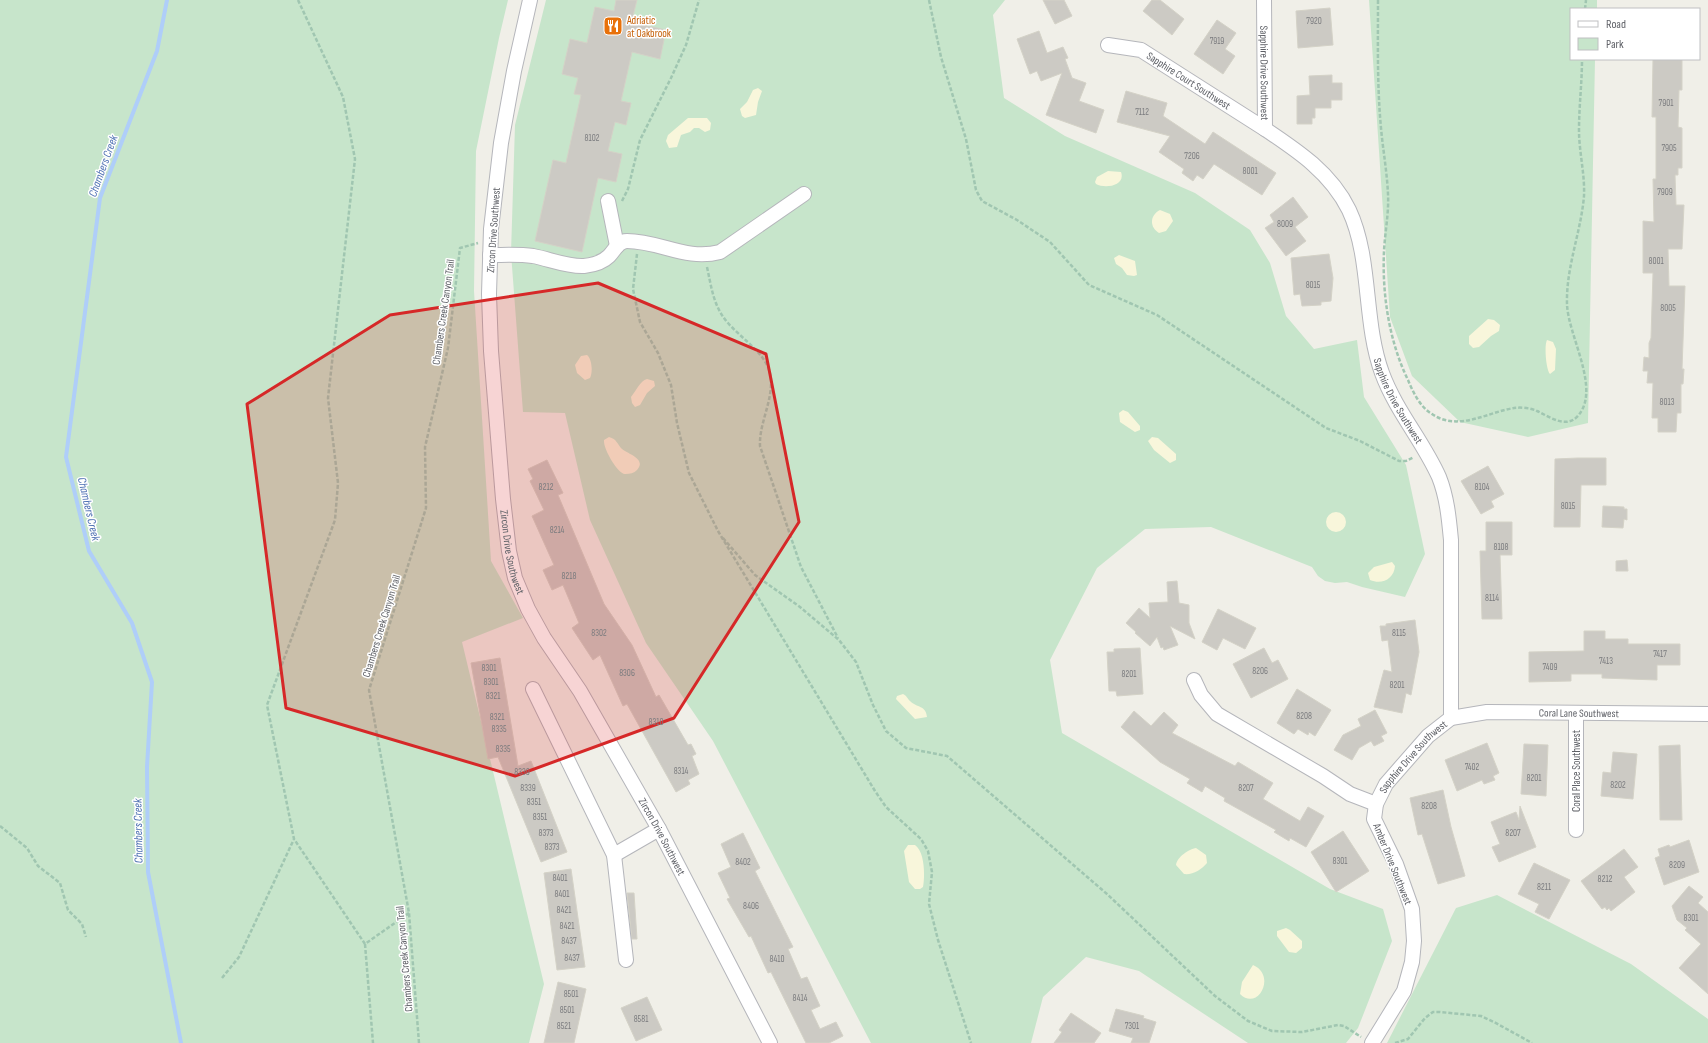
<svg xmlns="http://www.w3.org/2000/svg" width="1708" height="1043" font-family="'Sofia Sans Condensed',sans-serif">
  <style>
    .green { fill: #c7e5cb }
    .sand { fill: #f8f6db }
    .lines { fill: none; stroke-linecap: round; stroke-linejoin: round }
    .stream { stroke: #afcef9; stroke-width: 4 }
    .building { fill: #cccac4; stroke: #d4d2c7 }
    .minor-casing { stroke: #b5b6bb; stroke-width: 16 }
    .path { stroke: #a0c6b1; stroke-width: 2.5; stroke-dasharray: 4 2; stroke-linecap: butt }
    .minor { stroke: #fff; stroke-width: 14 }
    .marked { fill: #d62828; fill-opacity: 0.2; stroke: #d62828; stroke-width: 3; stroke-linejoin: round }
    .labels { text-anchor: middle; stroke-width: 3; stroke-linejoin: round; paint-order: stroke }
    .number-label { font-size: 9px; fill: #7a7b7e }
    .food-label { font-size: 11px; fill: #c56008; stroke: #fff; text-anchor: start }
    .street-label { font-size: 11px; fill: #5f6167; stroke: #fff }
    .water-label { font-size: 12px; font-style: italic; fill: #4f71b3; stroke: #fff }
  </style>
  <rect width="100%" height="100%" fill="#f0efe8"/>
  <!-- green -->
  <path class="green" d="M0 0H508L499 38 476 151 474 291 491 561 523 618 462 642 544 984 529 1043H0Z
    M546 0H1005L993 15 1004 98 1065 136 1195 193 1250 230 1270 263 1286 316 1314 349 1357 340 1364 397 1406 465 1425 554 1405 597 1362 587 1347 582 1335 583 1325 581 1318 576 1312 567 1211 527 1145 529 1097 568 1050 660 1062 733 1330 889 1383 909 1392 941 1358 1028 1346 1043H1248L1139 971 1086 957 1043 997 1031 1043H871L713 741 646 643 590 520 565 413 523 412 511 253 515 125Z
    M1369 0H1597V9H1571V59H1595L1588 423 1528 437 1460 422 1412 376 1390 317Z
    M1497 895 1631 964 1708 1019V1043H1387L1456 908Z"/>
  <!-- sand -->
  <path class="sand" d="M758 88 762 91 758 102 756 115 745 118 742 116 740 109 747 102 753 90Z
    M688 118H707L711 123 710 130 705 132 699 128H694L690 132 681 135 677 147 669 148 666 141 668 135Z
    M1108 171 1121 172C1126 186 1105 189 1096 184L1095 182 1097 177Z
    M1160 210 1170 214 1173 221 1166 231 1159 233C1149 227 1150 215 1160 210Z
    M1119 255 1135 261 1137 275 1134 276 1127 275 1122 268 1116 264 1114 258Z
    M1488 319 1494 320 1500 325 1499 331 1491 336 1479 347 1473 348 1469 344V336Z
    M1547 340 1553 342 1556 349 1555 370 1550 374C1546 370 1544 345 1547 340Z
    M587 355C592 359 593 372 590 378L585 380 577 373 575 365 581 356Z
    M647 379 654 381 655 386 647 393 640 405 635 407 632 403 631 397C636 391 640 381 647 379Z
    M1123 410 1128 412 1140 426V430L1135 432 1120 422 1119 413Z
    M609 437C617 439 617 444 622 449 628 454 647 459 637 470 634 473 630 474 625 474 617 473 603 448 604 440Z
    M1152 437 1158 438 1176 454V460L1170 463 1154 450 1148 441Z
    M1326 522a10 10 0 1 1 20 0a10 10 0 1 1-20 0Z
    M1392 562 1395 566C1394 579 1382 585 1370 580L1368 573 1374 567Z
    M903 694C907 696 907 698 910 701 917 708 926 705 927 717L915 719 896 699 897 696Z
    M908 845H915C925 852 925 876 923 887L920 889H915L909 882 904 851Z
    M1196 848 1206 855 1207 863C1201 870 1193 875 1184 874L1176 865C1177 857 1189 849 1196 848Z
    M1286 928 1290 930 1302 941V948L1296 953 1289 952 1277 936V931Z
    M1253 965C1277 975 1258 1012 1240 994L1242 982Z"/>
  <g class="lines">
    <!-- stream -->
    <path class="stream" d="M167 0 157 51 100 198 66 457 89 551 132 623 152 682 147 767 148 872 181 1043"/>
  </g>
  <!-- building -->
  <path class="building" d="M616 0H637L633 16 640 18 639 24 666 30 660 59 632 52 621 101 631 103 626 125 615 122 608 151 622 154 616 182 598 178 582 252 535 241 553 160 566 163 581 95 574 94 578 78 562 74 570 39 587 43 595 7 614 11Z
    M1043 0H1064L1072 16 1055 24Z
    M1152 0H1160L1184 19 1172 35 1143 11Z
    M1330 8 1333 45 1298 48 1296 11Z
    M1217 20 1236 33 1225 49 1235 56 1223 74 1194 54Z
    M1039 31 1047 53 1063 47 1068 58 1065 59 1072 78 1086 83 1079 101 1104 110 1096 133 1046 115 1062 73 1041 81 1037 71 1030 74 1017 39Z
    M1653 59H1682V90H1679L1678 127 1682 128V168H1678V175H1675L1676 205H1684L1682 249H1668L1669 286H1685L1682 369H1684L1683 384H1681V413H1677L1676 432H1658V418H1652L1653 383H1647L1648 371H1643L1644 357 1649 358V343L1651 338 1653 273H1643V221L1654 222 1653 179H1656V117H1652Z
    M1332 75V83H1342V100H1331V108H1315V118H1312V124H1297V96L1310 95 1309 76Z
    M1126 91 1167 103 1163 116 1205 144 1213 132 1276 173 1262 195 1214 164 1203 179 1197 175 1193 181 1182 173 1184 169 1159 152 1170 136 1117 122Z
    M1293 197 1308 217 1295 227 1306 241 1286 256 1265 228 1274 222 1270 215Z
    M1329 254 1333 278 1331 301 1321 302V305L1302 306 1300 294 1294 295 1291 258Z
    M1578 458H1606V485H1581L1580 527H1554L1555 459Z
    M547 460 563 493 558 495 604 604 632 645 656 697 659 695 688 745 691 744 696 754 692 756 699 774 688 780 690 784 676 792 627 704 623 706 600 655 593 660 572 628 579 623 563 585 552 590 543 570 554 565 532 516 544 510 530 481 533 479 528 469Z
    M1488 466 1504 494 1491 501 1494 507 1481 514 1461 481Z
    M1603 506 1624 507V509H1627V520L1624 519 1623 528 1602 527Z
    M1486 522H1512V555H1500L1502 619H1482L1480 551H1486Z
    M1627 560 1628 571H1616V561Z
    M1177 581 1179 603 1189 605V623L1195 639 1170 626 1178 645 1164 650 1163 647 1161 648 1157 637 1150 646 1135 633 1136 632 1126 623 1139 608 1150 618 1149 603 1168 602 1167 582Z
    M1218 609 1256 628 1245 649 1223 638 1217 650 1202 642Z
    M1415 620 1419 652 1411 695 1406 693 1402 713 1374 707 1384 670 1392 672 1388 640 1382 641 1380 626H1386V624Z
    M1584 631H1605V639H1628V644H1680V665H1657V680L1602 678V674H1571V681L1529 682V652L1584 651Z
    M1140 648 1143 694 1117 696 1116 691H1109L1107 652H1114V649Z
    M1264 648 1272 663 1278 660 1288 679 1251 698 1233 664Z
    M500 658 518 766 531 761 567 852 541 862 498 757 488 759 471 663Z
    M1297 689 1331 710 1315 736 1309 732 1308 735 1298 729 1294 734 1277 723Z
    M1375 710 1387 733 1381 736 1384 741 1374 746 1371 741 1359 748 1352 760 1334 750 1343 735 1361 726 1358 719Z
    M1134 711 1151 726 1164 712 1178 725 1172 733 1235 766 1238 762 1273 783 1263 799 1300 821 1308 807 1324 816 1306 847 1290 838 1289 841 1274 832 1276 830 1224 801 1225 798 1205 786 1202 792 1187 783 1190 779 1160 762 1121 727Z
    M1487 743 1499 773 1493 776 1495 780 1484 784 1482 780 1457 791 1445 760Z
    M1524 744 1548 745 1546 796 1521 794Z
    M1680 745 1682 820H1660L1659 746Z
    M1613 752 1637 754 1633 799 1601 796 1603 772 1611 773Z
    M1443 790 1451 827 1465 876 1438 884 1422 834 1418 835 1410 798Z
    M1520 806 1536 847 1499 862 1492 847 1500 844 1491 822 1516 812 1519 820Z
    M1343 831 1369 871 1336 892 1311 852Z
    M743 833 760 868 755 871 793 947 788 949 801 979 807 977 820 1006 811 1010 820 1029 836 1022 843 1036 829 1043H806L771 972 768 973 751 936 749 937 727 899 730 898 718 873 731 867 721 844Z
    M1689 840 1699 872 1664 885 1655 858 1660 856 1658 849 1669 845 1670 847Z
    M1624 849 1638 867 1624 877 1635 892 1611 911 1609 908 1607 910 1605 907 1602 909 1581 881Z
    M1534 863 1570 880 1549 919 1535 912 1539 904 1518 894Z
    M571 869 585 967 557 970 544 873Z
    M1689 886 1703 897 1698 903 1708 912V994L1679 968 1701 944 1685 930 1687 928 1677 920 1672 906Z
    M627 893H634L637 939H632Z
    M558 982 586 989 574 1043H544Z
    M647 997 662 1030 636 1041 621 1008Z
    M1116 1009 1144 1016 1143 1018 1156 1022 1149 1043H1131L1133 1038 1109 1031Z
    M1071 1013 1101 1033 1094 1043H1054L1062 1032 1059 1030Z"/>
  <g class="lines">
    <!-- minor casing -->
    <g class="minor-casing">
      <g id="minor">
        <path id="s1" d="M530 0 514 71 501 143 491 229 489 294 491 351 503 499 509 551 515 578 528 609 544 638 580 691 659 829 770 1043"/>
        <path id="s2" d="M1264 0 1265 129C1298 151 1331 173 1349 210 1372 259 1363 321 1382 373 1396 411 1423 441 1439 477 1447 497 1449 519 1451 540V718"/>
        <path id="s3" d="M1108 45 1141 50 1265 129"/>
        <path d="M608 201 617 246"/>
        <path d="M490 255C504 255 519 254 533 256 549 259 568 267 584 266 593 265 603 262 609 256 615 250 618 241 627 241 660 241 686 261 720 252L804 194"/>
        <path d="M1194 680 1201 695 1217 714 1323 776 1350 794 1376 804"/>
        <path d="M533 689 614 855 626 960"/>
        <path d="M1576 713V830"/>
        <path d="M614 855 659 829"/>
        <path id="s4" d="M1372 1043 1404 991 1412 962 1414 941 1412 909 1396 864 1374 819 1376 804 1386 784 1428 736 1451 718 1487 712 1708 714"/>
      </g>
    </g>
    <!-- path -->
    <path class="path" d="M298 0 343 97 355 159 328 398 338 483 335 520 267 705 294 839 365 944 409 913
      M929 0 941 57 966 139 976 190 982 201 1017 220 1050 242 1089 285 1157 315 1326 428 1360 441 1399 461H1406L1414 457
      M1378 0C1378 43 1377 85 1381 128 1383 150 1387 172 1388 194 1389 213 1385 232 1384 251 1382 294 1389 341 1408 380 1413 392 1420 407 1432 414 1458 432 1488 412 1514 408 1521 407 1531 408 1537 411 1552 418 1570 432 1582 410 1597 382 1568 334 1567 304 1566 267 1581 232 1584 196 1585 174 1579 152 1579 130 1579 106 1582 83 1582 59
      M1585 9 1586 0
      M622 201 628 189 640 140 671 78 686 45 699 0
      M637 254 633 289 640 322 658 353 671 385 677 423 689 473 718 531 875 791 886 807 921 839 928 851 932 872 929 904 938 940 971 1043
      M707 267C711 285 713 303 724 318 739 339 770 353 771 380 772 403 759 424 760 446L801 567 838 638
      M723 538 755 575 800 607 839 640 856 662 873 705 886 731 906 748 947 756 1107 894 1215 996 1248 1021 1272 1031 1302 1032 1338 1025 1344 1026 1361 1037
      M0 826 27 848 38 866 60 883 68 910 82 924 86 937
      M365 944 373 1043
      M222 978 239 957 294 839
      M419 1043 409 913 369 690 426 508 425 447 448 348 460 248 478 243
      M1395 1043 1408 1039 1425 1018 1433 1012H1440L1481 1016 1494 1022 1532 1043"/>
    <!-- minor -->
    <use href="#minor" class="minor"/>
  </g>
  <!-- marked area -->
  <path class="marked" d="M598 283 766 354 799 522 674 718 515 776 286 708 247 404 390 315Z"/>
  <!-- icons -->
  <defs>
    <g id="restaurant-square" transform="scale(1)"><rect x="-9" y="-9" width="18" height="18" rx="4" fill="#e8710a" stroke="#fff"/><path d="M-5-6h1v4h1v-4h1v4h1v-4h1v5L-1.5 .5V6h-2V.5L-5-1ZM5-6V6H3V1.5H1.5Q1.5-4 5-6Z" fill="#fff"/></g>
  </defs>
  <g fill-rule="evenodd">
    <use href="#restaurant-square" x="613" y="26"/>
  </g>
  <g class="labels">
    <!-- number labels -->
    <g class="number-label">
      <text x="1314" y="24">7920</text>
      <text x="1217" y="44">7919</text>
      <text x="1666" y="106">7901</text>
      <text x="1142" y="115">7112</text>
      <text x="592" y="141">8102</text>
      <text x="1669" y="151">7905</text>
      <text x="1192" y="159">7206</text>
      <text x="1250" y="174">8001</text>
      <text x="1665" y="195">7909</text>
      <text x="1285" y="227">8009</text>
      <text x="1656" y="264">8001</text>
      <text x="1313" y="288">8015</text>
      <text x="1668" y="311">8005</text>
      <text x="1667" y="405">8013</text>
      <text x="546" y="490">8212</text>
      <text x="1482" y="490">8104</text>
      <text x="1568" y="509">8015</text>
      <text x="557" y="533">8214</text>
      <text x="1501" y="550">8108</text>
      <text x="569" y="579">8218</text>
      <text x="1492" y="601">8114</text>
      <text x="599" y="636">8302</text>
      <text x="1399" y="636">8115</text>
      <text x="1660" y="657">7417</text>
      <text x="1606" y="664">7413</text>
      <text x="1550" y="670">7409</text>
      <text x="489" y="671">8301</text>
      <text x="1260" y="674">8206</text>
      <text x="627" y="676">8306</text>
      <text x="1129" y="677">8201</text>
      <text x="491" y="685">8301</text>
      <text x="1397" y="688">8201</text>
      <text x="493" y="699">8321</text>
      <text x="1304" y="719">8208</text>
      <text x="497" y="720">8321</text>
      <text x="656" y="725">8310</text>
      <text x="499" y="732">8335</text>
      <text x="503" y="752">8335</text>
      <text x="1472" y="770">7402</text>
      <text x="681" y="774">8314</text>
      <text x="522" y="775">8339</text>
      <text x="1534" y="781">8201</text>
      <text x="1618" y="788">8202</text>
      <text x="528" y="791">8339</text>
      <text x="1246" y="791">8207</text>
      <text x="534" y="805">8351</text>
      <text x="1429" y="809">8208</text>
      <text x="540" y="820">8351</text>
      <text x="546" y="836">8373</text>
      <text x="1513" y="836">8207</text>
      <text x="552" y="850">8373</text>
      <text x="1340" y="864">8301</text>
      <text x="743" y="865">8402</text>
      <text x="1677" y="868">8209</text>
      <text x="560" y="881">8401</text>
      <text x="1605" y="882">8212</text>
      <text x="1544" y="890">8211</text>
      <text x="562" y="897">8401</text>
      <text x="751" y="909">8406</text>
      <text x="564" y="913">8421</text>
      <text x="1691" y="921">8301</text>
      <text x="567" y="929">8421</text>
      <text x="569" y="944">8437</text>
      <text x="572" y="961">8437</text>
      <text x="777" y="962">8410</text>
      <text x="571" y="997">8501</text>
      <text x="800" y="1001">8414</text>
      <text x="567" y="1013">8501</text>
      <text x="641" y="1022">8581</text>
      <text x="564" y="1029">8521</text>
      <text x="1132" y="1029">7301</text>
    </g>
    <!-- food labels -->
    <g class="food-label">
      <text x="627" y="24">Adriatic<tspan x="627" dy="13">at Oakbrook</tspan></text>
    </g>
    <!-- street labels -->
    <g class="street-label">
      <text dy="4" stroke="none"><textPath href="#s2" startOffset="73">Sapphire Drive Southwest</textPath></text>
      <text dy="4" stroke="none"><textPath href="#s3" startOffset="90">Sapphire Court Southwest</textPath></text>
      <text transform="translate(493 230) rotate(-86)" y="4">Zircon Drive Southwest</text>
      <text transform="translate(443 312) rotate(-82)" y="4">Chambers Creek Canyon Trail</text>
      <text dy="4" stroke="none"><textPath href="#s2" startOffset="446">Sapphire Drive Southwest</textPath></text>
      <text dy="4" stroke="none"><textPath href="#s1" startOffset="557">Zircon Drive Southwest</textPath></text>
      <text transform="translate(381 626) rotate(-73)" y="4">Chambers Creek Canyon Trail</text>
      <text dy="4" stroke="none"><textPath href="#s4" startOffset="501">Coral Lane Southwest</textPath></text>
      <text dy="4" stroke="none"><textPath href="#s4" startOffset="318">Sapphire Drive Southwest</textPath></text>
      <text transform="translate(1576 771) rotate(-90)" y="4">Coral Place Southwest</text>
      <text dy="4" stroke="none"><textPath href="#s1" startOffset="881">Zircon Drive Southwest</textPath></text>
      <text transform="translate(1393 864) rotate(68)" y="4">Amber Drive Southwest</text>
      <text transform="translate(404 959) rotate(-95)" y="4">Chambers Creek Canyon Trail</text>
    </g>
    <!-- water labels -->
    <g class="water-label">
      <text transform="translate(103 166) rotate(-70)" y="4">Chambers Creek</text>
      <text transform="translate(89 509) rotate(77)" y="4">Chambers Creek</text>
      <text transform="translate(138 831) rotate(-91)" y="4">Chambers Creek</text>
    </g>
  </g>
  <!-- legend -->
  <rect x="1570" y="8" width="130" height="52" fill="#ffffff" stroke="#bfc0c2"/>
  <rect x="1578" y="21" width="20" height="6" fill="#ffffff" stroke="#bfc0c2"/>
  <text x="1606" y="28" font-size="12" fill="#5f6167">Road</text>
  <rect x="1578" y="38" width="20" height="12" fill="#c7e5cb" stroke="#bfc0c2"/>
  <text x="1606" y="48" font-size="12" fill="#5f6167">Park</text>
</svg>
